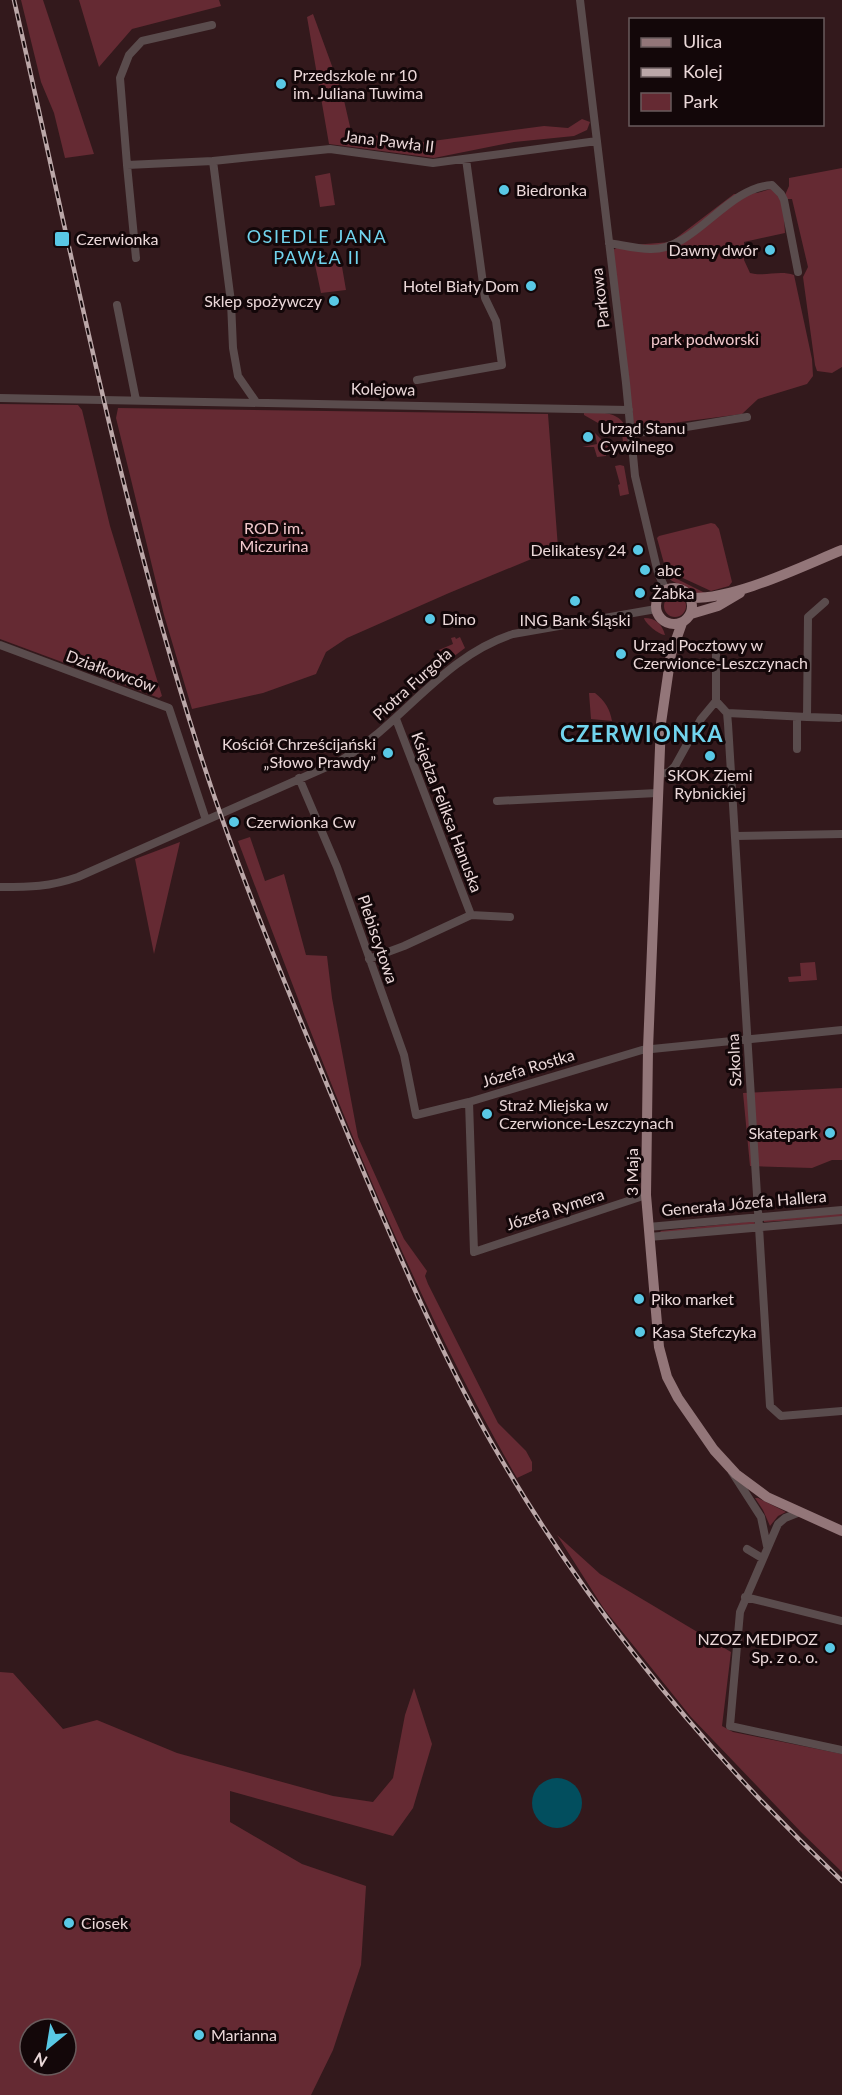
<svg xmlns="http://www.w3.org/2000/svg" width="842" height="2095" font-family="Lato,sans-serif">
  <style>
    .green { fill: #652a33; fill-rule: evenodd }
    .water { fill: #024e5e }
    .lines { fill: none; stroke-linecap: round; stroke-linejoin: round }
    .minor { stroke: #5a4c4d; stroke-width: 8 }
    .major { stroke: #937679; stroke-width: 10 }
    .rail-casing { stroke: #bba7a8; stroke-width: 4.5 }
    .rail { stroke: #130709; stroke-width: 2; stroke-dasharray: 7; stroke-linecap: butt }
    .poi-dot { fill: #59c8e5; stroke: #130709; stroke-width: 2 }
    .labels { text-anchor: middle; stroke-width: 6; stroke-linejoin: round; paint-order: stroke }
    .poi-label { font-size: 16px; fill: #ebd8d9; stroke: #130709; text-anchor: start }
    .street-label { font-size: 16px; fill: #ebd8d9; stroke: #130709 }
    .park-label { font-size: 16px; fill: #f2c9cd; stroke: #130709 }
    .neighbourhood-label { font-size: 18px; letter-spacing: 1.5px; fill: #71d4ee; stroke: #130709 }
    .district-label { font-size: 22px; font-weight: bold; letter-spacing: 1.5px; fill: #71d4ee; stroke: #130709 }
  </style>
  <rect width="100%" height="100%" fill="#33191c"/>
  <!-- green -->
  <path class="green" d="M21 0H43L94 154 65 158 54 113 41 82Z
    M79 0H219L221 6 132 29 99 67Z
    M313 14 343 96 351 131 418 143 544 126 568 128 582 119 590 122 587 130 574 136 514 142 434 158 329 144 307 17Z
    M842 168V367L832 373 817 371 815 365 803 277 808 267 792 199H787L785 195 789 186V178Z
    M330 173 335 205 320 207 315 176Z
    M774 188 783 202 785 233 744 242V260L750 273C764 277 779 270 794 275L812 359 813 376 807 384 758 399 742 414 634 428 613 250 620 246 671 242 734 194 757 193Z
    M340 255 346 290 321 293 314 260Z
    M0 404 78 405 82 410 110 526 162 696 159 698 0 639Z
    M118 408 548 414 558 548 449 593 347 638 326 652 316 674 263 693 192 709 164 615 116 418Z
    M584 411C614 413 631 414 627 450L621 451 617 444 623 442 621 424 614 426 606 421 598 423 584 415Z
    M595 433 608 446 606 456 597 457 594 447H582L597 444Z
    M620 465 624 466 629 494 620 496 618 485 620 484 615 466Z
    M711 523 715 524 719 529 732 582 729 586 711 591 672 573 665 567 657 538 659 536Z
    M667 574 705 593 696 594C686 586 673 584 665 575Z
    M664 606a11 11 0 1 1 22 0a11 11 0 1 1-22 0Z
    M644 618C656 618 662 624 665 635 659 635 645 623 644 618Z
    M455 637 456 639 460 637 465 648 441 666 435 660 438 657 434 652 453 644 451 638Z
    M589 693H595C605 701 610 709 612 721L591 719Z
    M250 837 265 881 284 874 306 955 327 956 332 998 358 1137 404 1239 427 1271 425 1276 428 1284 498 1423 526 1451 532 1462V1471L517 1478C401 1277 320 1058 238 841Z
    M180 842 154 954 135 859Z
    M815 962 817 980 789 982 788 977 801 976 800 963Z
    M842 1088V1160H832L812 1168 750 1166 743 1093Z
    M842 1213V1217L764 1222V1220Z
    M754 1221 755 1224 662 1233 660 1231Z
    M755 1498H758L786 1512 778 1516 770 1526 763 1510Z
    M557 1535 600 1574 731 1652 722 1726 733 1732 842 1754V1872L801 1832 691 1717 604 1609Z
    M0 1672 13 1673 63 1729 97 1720 177 1753 333 1796 373 1802 393 1778 405 1715 414 1688 432 1744 413 1808 393 1836 230 1791V1822L302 1864 366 1886 361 1965 333 2050 311 2095H0ZM30 2029H66V2065H30Z"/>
  <!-- water -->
  <path class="water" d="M532 1803a25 25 0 1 1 50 0a25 25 0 1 1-50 0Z"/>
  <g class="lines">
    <!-- minor -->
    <path class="minor" d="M580 0 626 383 635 476 658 573 666 590
      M212 25 142 41 129 55 120 78 127 165 213 161
      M127 165 136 258
      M609 243C622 245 637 249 650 249 696 250 725 188 772 185L781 194 784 200 798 272
      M117 305 136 400
      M417 380 502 365 496 321 485 298 466 159
      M0 398 629 410
      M256 402 238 376 233 348 231 302 213 161 330 149 433 163 597 141
      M631 433 662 431 747 417
      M0 645 169 708 206 820
      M716 701V644
      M727 713 807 717 808 617 825 602
      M807 717 839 718
      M797 749V717
      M658 775 669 772 675 766 701 719 716 701 727 713 728 724 770 1406 781 1416 842 1411
      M299 778 337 867 404 1055 416 1115 469 1102 642 1050 842 1030
      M497 801 657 793
      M736 836 842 834
      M0 887C30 887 49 887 78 877L340 761C402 724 442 657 513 634L656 609
      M471 915 510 917
      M369 959 404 946 471 915 396 719
      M469 1102 474 1252 646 1195
      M648 1227 842 1210
      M649 1237 842 1220
      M732 1472 761 1517 767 1546
      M800 1512 785 1518 778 1524 740 1612 730 1726 842 1750
      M747 1549 762 1558
      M745 1597 842 1621"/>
    <!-- major -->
    <path class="major" d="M656 606a18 18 0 1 1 36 0a18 18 0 1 1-36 0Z
      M691 598C736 599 800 567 842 550
      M691 614 718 606 740 593
      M682 623 671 654 661 723 648 1049 646 1195 659 1347 667 1377 678 1398 714 1450 736 1474 767 1497 842 1531"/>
    <!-- rail casing -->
    <g class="rail-casing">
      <path id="rail" d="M14 0C71 249 119 500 197 744 237 871 289 993 340 1116 386 1225 432 1337 490 1440 584 1604 704 1751 842 1881"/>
    </g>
    <!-- rail -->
    <use href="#rail" class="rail"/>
  </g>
  <!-- markers -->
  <g class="poi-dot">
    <circle cx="281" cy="84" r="6"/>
    <circle cx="504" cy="190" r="6"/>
    <rect x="54" y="231" width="16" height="16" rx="3"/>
    <circle cx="770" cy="250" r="6"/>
    <circle cx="531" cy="286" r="6"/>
    <circle cx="334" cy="301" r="6"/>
    <circle cx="588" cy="437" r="6"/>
    <circle cx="638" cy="550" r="6"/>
    <circle cx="645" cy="570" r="6"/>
    <circle cx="640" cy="593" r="6"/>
    <circle cx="575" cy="601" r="6"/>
    <circle cx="430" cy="619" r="6"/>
    <circle cx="621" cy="654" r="6"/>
    <circle cx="388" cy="753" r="6"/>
    <circle cx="710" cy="756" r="6"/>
    <circle cx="234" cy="822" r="6"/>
    <circle cx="487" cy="1114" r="6"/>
    <circle cx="830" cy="1133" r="6"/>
    <circle cx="639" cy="1299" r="6"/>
    <circle cx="640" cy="1332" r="6"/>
    <circle cx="830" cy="1648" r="6"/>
    <circle cx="69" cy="1923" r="6"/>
    <circle cx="199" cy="2035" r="6"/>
  </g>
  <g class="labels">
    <!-- poi labels -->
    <g class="poi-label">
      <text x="293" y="81">Przedszkole nr 10<tspan x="293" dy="18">im. Juliana Tuwima</tspan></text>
      <text x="516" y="196">Biedronka</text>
      <text x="76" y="245">Czerwionka</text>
      <text x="758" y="256" text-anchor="end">Dawny dwór</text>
      <text x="519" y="292" text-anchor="end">Hotel Biały Dom</text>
      <text x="322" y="307" text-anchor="end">Sklep spożywczy</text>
      <text x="600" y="434">Urząd Stanu<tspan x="600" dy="18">Cywilnego</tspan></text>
      <text x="626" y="556" text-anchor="end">Delikatesy 24</text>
      <text x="657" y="576">abc</text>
      <text x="652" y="599">Żabka</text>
      <text x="442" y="625">Dino</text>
      <text x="575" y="626" text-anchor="middle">ING Bank Śląski</text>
      <text x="633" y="651">Urząd Pocztowy w<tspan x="633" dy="18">Czerwionce-Leszczynach</tspan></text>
      <text x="376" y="750" text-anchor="end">Kościół Chrześcijański<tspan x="376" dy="18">„Słowo Prawdy”</tspan></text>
      <text x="710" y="781" text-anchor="middle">SKOK Ziemi<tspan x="710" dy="18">Rybnickiej</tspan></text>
      <text x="246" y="828">Czerwionka Cw</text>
      <text x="499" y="1111">Straż Miejska w<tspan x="499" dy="18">Czerwionce-Leszczynach</tspan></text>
      <text x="818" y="1139" text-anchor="end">Skatepark</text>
      <text x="651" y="1305">Piko market</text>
      <text x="652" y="1338">Kasa Stefczyka</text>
      <text x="818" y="1645" text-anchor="end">NZOZ MEDIPOZ<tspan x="818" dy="18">Sp. z o. o.</tspan></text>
      <text x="81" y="1929">Ciosek</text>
      <text x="211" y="2041">Marianna</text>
    </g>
    <!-- street labels -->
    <g class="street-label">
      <text transform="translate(389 141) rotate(7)" y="6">Jana Pawła II</text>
      <text transform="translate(600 298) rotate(-97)" y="6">Parkowa</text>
      <text transform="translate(383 389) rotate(1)" y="6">Kolejowa</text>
      <text transform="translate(111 671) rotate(20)" y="6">Działkowców</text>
      <text transform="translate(412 684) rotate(-42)" y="6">Piotra Furgoła</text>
      <text transform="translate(447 812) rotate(69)" y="6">Księdza Feliksa Hanuska</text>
      <text transform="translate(378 939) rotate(71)" y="6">Plebiscytowa</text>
      <text transform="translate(734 1060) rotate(-93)" y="6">Szkolna</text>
      <text transform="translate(528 1068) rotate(-17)" y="6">Józefa Rostka</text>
      <text transform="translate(632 1172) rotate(-90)" y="6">3 Maja</text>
      <text transform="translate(744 1203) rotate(-5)" y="6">Generała Józefa Hallera</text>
      <text transform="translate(555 1209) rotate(-18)" y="6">Józefa Rymera</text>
    </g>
    <!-- park labels -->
    <g class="park-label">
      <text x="705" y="345">park podworski</text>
      <text x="274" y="534">ROD im.<tspan x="274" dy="18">Miczurina</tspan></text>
    </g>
    <!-- neighbourhood labels -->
    <g class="neighbourhood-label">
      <text x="317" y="243">OSIEDLE JANA<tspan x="317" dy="21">PAWŁA II</tspan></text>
    </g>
    <!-- district labels -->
    <g class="district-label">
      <text x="642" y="742">CZERWIONKA</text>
    </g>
  </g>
  <!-- legend -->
  <rect x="629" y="18" width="195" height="108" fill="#130709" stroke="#695b5c" stroke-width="1.5"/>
  <rect x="641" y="38" width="30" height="9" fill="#937679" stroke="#695b5c" stroke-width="1.5"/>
  <text x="683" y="48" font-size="18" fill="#ebd8d9">Ulica</text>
  <rect x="641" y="68" width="30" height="9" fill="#bba7a8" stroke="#695b5c" stroke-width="1.5"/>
  <text x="683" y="78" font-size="18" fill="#ebd8d9">Kolej</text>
  <rect x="641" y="93" width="30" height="18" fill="#652a33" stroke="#695b5c" stroke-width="1.5"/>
  <text x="683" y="108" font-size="18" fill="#ebd8d9">Park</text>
  <!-- north arrow -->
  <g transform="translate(48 2047) rotate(210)"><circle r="28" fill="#130709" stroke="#695b5c" stroke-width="1.5"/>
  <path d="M0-4.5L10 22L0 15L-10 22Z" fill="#59c8e5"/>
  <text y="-9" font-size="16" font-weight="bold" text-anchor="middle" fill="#ebd8d9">N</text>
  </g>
</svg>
